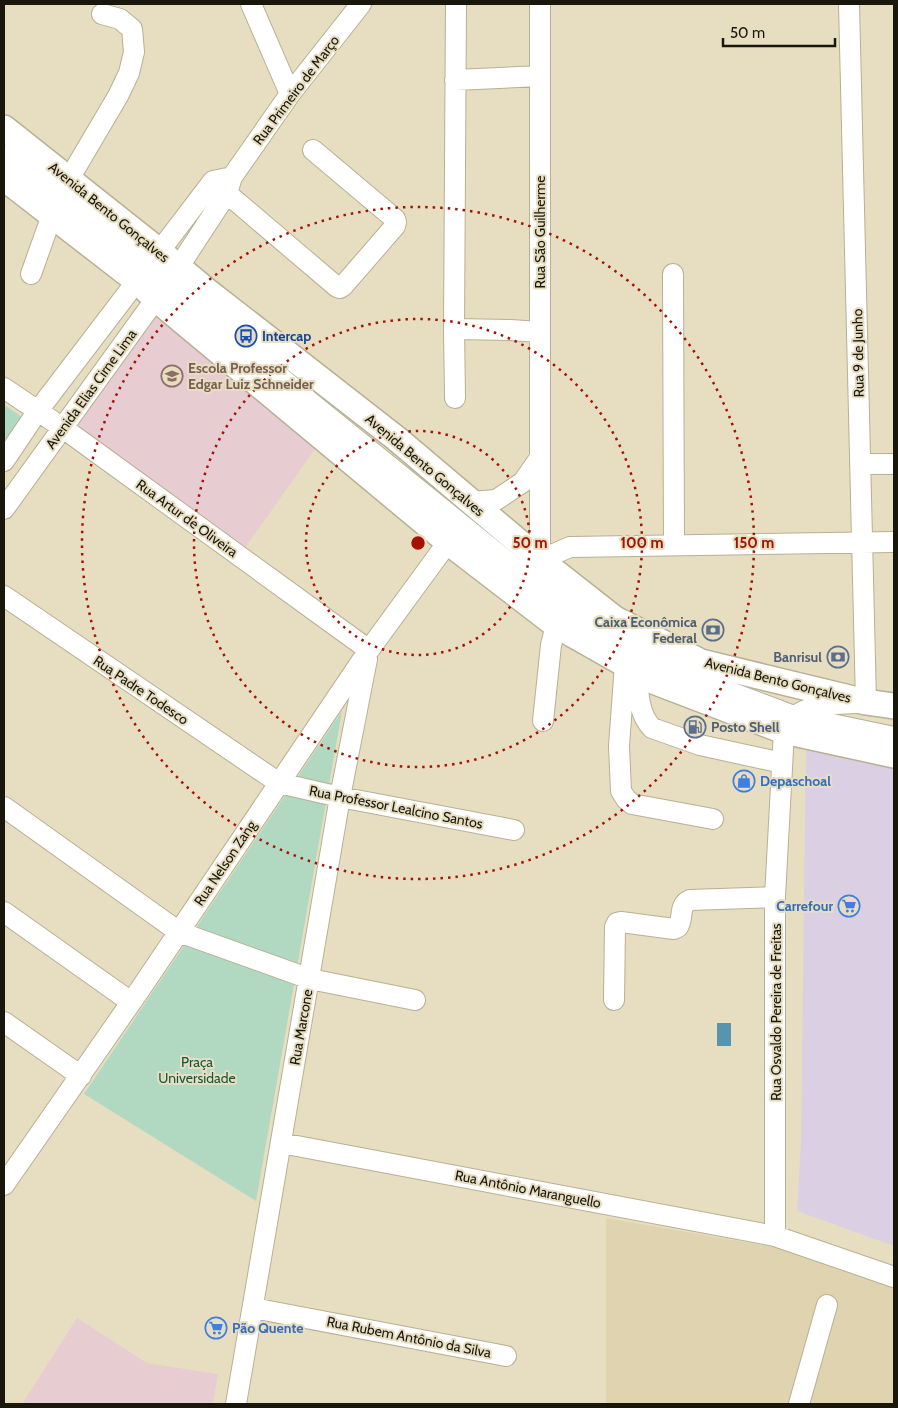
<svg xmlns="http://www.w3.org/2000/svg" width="898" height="1408" font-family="Cabin,sans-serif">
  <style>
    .commercial { fill: #dbcfe3 }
    .built { fill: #dfd3b0 }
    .education { fill: #e7cdd1 }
    .green { fill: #b1d9c1 }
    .water { fill: #5794af }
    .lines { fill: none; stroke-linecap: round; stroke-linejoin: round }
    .minor-casing { stroke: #b8b094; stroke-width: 22 }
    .major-casing { stroke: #b8b094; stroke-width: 28 }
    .minor { stroke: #fff; stroke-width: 20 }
    .major { stroke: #fff; stroke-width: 25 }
    .ring { fill: none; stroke: #a51201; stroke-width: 2.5; stroke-dasharray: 2.5 5 }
    .labels { text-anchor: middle; stroke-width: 4; stroke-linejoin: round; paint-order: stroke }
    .street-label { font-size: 14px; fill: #19160c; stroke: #e7dec1 }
    .transit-label { font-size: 14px; font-weight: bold; fill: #164399; stroke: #e7dec1; text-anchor: start }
    .education-label { font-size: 14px; font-weight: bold; fill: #785e54; stroke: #e7dec1; text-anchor: start }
    .service-label { font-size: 14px; font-weight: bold; fill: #4e5e75; stroke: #e7dec1; text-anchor: end }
    .shop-label { font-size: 14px; font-weight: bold; fill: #366cbe; stroke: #e7dec1; text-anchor: start }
    .park-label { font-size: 14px; fill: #155738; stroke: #e7dec1 }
    .centre { fill: #a51201; stroke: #e7dec1; stroke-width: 2.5 }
    .ring-label { font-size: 15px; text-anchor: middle; font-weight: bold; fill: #a51201; stroke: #e7dec1; stroke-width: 4; stroke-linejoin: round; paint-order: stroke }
  </style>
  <rect width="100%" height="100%" fill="#e7dec1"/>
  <!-- commercial -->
  <path class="commercial" d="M806 746 894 761V1246L797 1211 801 1142Z"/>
  <!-- built -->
  <path class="built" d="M606 1218 808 1253 894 1283V1404H606Z"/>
  <!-- education -->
  <path class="education" d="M155 312 318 445 237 559 66 440Z
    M77 1318 147 1363 218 1374 213 1404H22Z"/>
  <!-- green -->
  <path class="green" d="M4 405 22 417 4 444Z
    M342 711 256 1201 84 1094Z"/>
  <!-- water -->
  <path class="water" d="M717 1023H731V1046H717Z"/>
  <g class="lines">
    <!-- minor casing -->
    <g class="minor-casing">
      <path id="minor" d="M251 4 290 94
        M540 4V560L570 547 894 542
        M849 4 866 702
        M455 80 540 76
        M4 155 118 242 310 402 540 588 585 622 677 672 794 716 894 737
        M69 179 118 96 129 73 134 52 132 29 120 19 102 14
        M217 185 337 287 340 288 343 286 395 226 396 222 395 219 313 150
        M31 274 52 215
        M673 274 674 545
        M454 329 456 4
        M4 388 63 428 369 650
        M455 398 454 329 510 330 540 332
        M4 461 37 412 213 181 232 177
        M860 464H894
        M470 502 496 500 523 482 539 459
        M4 509 178 268 227 193 232 177 290 94 361 4
        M4 596 279 783 340 797 514 830
        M625 664 619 746 621 791 626 799 632 804 713 819
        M637 672C638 690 638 714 652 728L700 745 782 763
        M543 721 551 645 556 625
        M4 807 179 932 310 979 415 1000
        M4 912 131 1002
        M614 1000 615 927 617 923 621 922 674 929 678 927C684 918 678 905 690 900L775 897
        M4 1022 81 1076
        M281 1143 775 1236 894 1277
        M4 1185 139 991 369 650 448 542
        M775 1236V897L784 731C786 726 789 722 793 718 808 704 835 704 855 703
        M253 1308 506 1356
        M236 1404 340 797 367 659
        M799 1404 827 1305"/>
    </g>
    <!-- major casing -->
    <g class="major-casing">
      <path id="major" d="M4 128 159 251 207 291 397 439 540 560 615 619 701 662 866 702 894 706
        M4 178 137 281 156 299 448 542 556 625 625 664 653 681 784 731 894 755"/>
    </g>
    <!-- minor -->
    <use href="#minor" class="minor"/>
    <!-- major -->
    <use href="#major" class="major"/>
  </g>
  <!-- distance rings -->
  <g class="ring">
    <circle cx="418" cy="543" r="112"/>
    <circle cx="418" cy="543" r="224"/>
    <circle cx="418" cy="543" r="336"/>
  </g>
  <!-- icons -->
  <defs>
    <g id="bus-ring" transform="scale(1.125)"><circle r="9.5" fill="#e7dec1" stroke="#1a4fb4" stroke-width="1.5"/><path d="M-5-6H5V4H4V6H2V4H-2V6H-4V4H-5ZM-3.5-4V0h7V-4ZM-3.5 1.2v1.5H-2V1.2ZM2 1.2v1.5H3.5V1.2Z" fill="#1a4fb4"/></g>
    <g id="school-ring" transform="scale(1.125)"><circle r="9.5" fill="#e7dec1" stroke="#8d6e63" stroke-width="1.5"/><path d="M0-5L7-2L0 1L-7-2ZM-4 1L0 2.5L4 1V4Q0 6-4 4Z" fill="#8d6e63"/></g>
    <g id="bank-ring" transform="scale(1.125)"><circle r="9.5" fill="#e7dec1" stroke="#5c6f8a" stroke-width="1.5"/><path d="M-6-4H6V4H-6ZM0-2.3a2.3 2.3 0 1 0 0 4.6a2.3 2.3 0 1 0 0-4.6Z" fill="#5c6f8a"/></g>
    <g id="fuel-ring" transform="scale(1.125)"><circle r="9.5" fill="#e7dec1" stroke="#5c6f8a" stroke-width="1.5"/><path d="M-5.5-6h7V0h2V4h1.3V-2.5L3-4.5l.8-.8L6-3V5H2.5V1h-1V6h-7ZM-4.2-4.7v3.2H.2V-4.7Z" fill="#5c6f8a"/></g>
    <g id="shop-ring" transform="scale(1.125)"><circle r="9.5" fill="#e7dec1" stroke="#3f7fe0" stroke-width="1.5"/><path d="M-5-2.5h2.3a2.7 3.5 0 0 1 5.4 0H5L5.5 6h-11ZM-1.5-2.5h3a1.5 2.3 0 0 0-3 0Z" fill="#3f7fe0"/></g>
    <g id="supermarket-ring" transform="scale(1.125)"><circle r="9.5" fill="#e7dec1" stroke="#3f7fe0" stroke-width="1.5"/><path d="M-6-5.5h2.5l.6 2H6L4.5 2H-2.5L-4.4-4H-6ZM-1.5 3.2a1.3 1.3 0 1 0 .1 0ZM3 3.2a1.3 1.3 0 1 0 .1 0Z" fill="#3f7fe0"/></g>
  </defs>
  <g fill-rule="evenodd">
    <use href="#bus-ring" x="246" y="336"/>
    <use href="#school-ring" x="172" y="376"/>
    <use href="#bank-ring" x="713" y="630"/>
    <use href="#bank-ring" x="838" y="657"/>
    <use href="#fuel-ring" x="695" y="727"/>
    <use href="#shop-ring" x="744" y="781"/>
    <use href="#supermarket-ring" x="849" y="906"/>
    <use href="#supermarket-ring" x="216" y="1328"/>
  </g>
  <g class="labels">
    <!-- street labels -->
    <g class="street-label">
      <text transform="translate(296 90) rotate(-53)" y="5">Rua Primeiro de Março</text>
      <text transform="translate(109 212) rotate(39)" y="5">Avenida Bento Gonçalves</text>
      <text transform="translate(540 232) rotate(-90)" y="5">Rua São Guilherme</text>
      <text transform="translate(858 353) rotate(-91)" y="5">Rua 9 de Junho</text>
      <text transform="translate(91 389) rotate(-54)" y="5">Avenida Elias Cirne Lima</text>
      <text transform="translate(425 465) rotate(40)" y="5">Avenida Bento Gonçalves</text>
      <text transform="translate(187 518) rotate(36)" y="5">Rua Artur de Oliveira</text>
      <text transform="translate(778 680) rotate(14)" y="5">Avenida Bento Gonçalves</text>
      <text transform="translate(141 690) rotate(34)" y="5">Rua Padre Todesco</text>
      <text transform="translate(396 807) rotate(11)" y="5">Rua Professor Lealcino Santos</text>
      <text transform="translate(225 863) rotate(-56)" y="5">Rua Nelson Zang</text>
      <text transform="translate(776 1012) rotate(-90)" y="5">Rua Osvaldo Pereira de Freitas</text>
      <text transform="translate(301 1027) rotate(-80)" y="5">Rua Marcone</text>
      <text transform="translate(528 1189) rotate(11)" y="5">Rua Antônio Maranguello</text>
      <text transform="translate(409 1337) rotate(11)" y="5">Rua Rubem Antônio da Silva</text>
    </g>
    <!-- transit labels -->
    <g class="transit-label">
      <text x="262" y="341">Intercap</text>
    </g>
    <!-- education labels -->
    <g class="education-label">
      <text x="188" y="373">Escola Professor<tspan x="188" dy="16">Edgar Luiz Schneider</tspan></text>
    </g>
    <!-- service labels -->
    <g class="service-label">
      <text x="697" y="627">Caixa Econômica<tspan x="697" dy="16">Federal</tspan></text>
      <text x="822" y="662">Banrisul</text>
      <text x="711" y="732" text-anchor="start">Posto Shell</text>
    </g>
    <!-- shop labels -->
    <g class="shop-label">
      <text x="760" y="786">Depaschoal</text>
      <text x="833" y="911" text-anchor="end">Carrefour</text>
      <text x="232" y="1333">Pão Quente</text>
    </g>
    <!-- park labels -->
    <g class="park-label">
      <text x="197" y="1067">Praça<tspan x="197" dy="16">Universidade</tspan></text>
    </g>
  </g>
  <circle cx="418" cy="543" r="8" class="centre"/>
  <g class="ring-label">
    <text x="530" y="548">50 m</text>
    <text x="642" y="548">100 m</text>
    <text x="754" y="548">150 m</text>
  </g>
  <!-- border -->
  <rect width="898" height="1408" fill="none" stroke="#19160c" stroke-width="10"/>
  <!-- scale -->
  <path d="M723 38v8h112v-8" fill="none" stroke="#19160c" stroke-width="2.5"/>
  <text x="730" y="38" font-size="15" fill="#19160c" stroke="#e7dec1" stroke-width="4" paint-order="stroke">50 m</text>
</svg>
